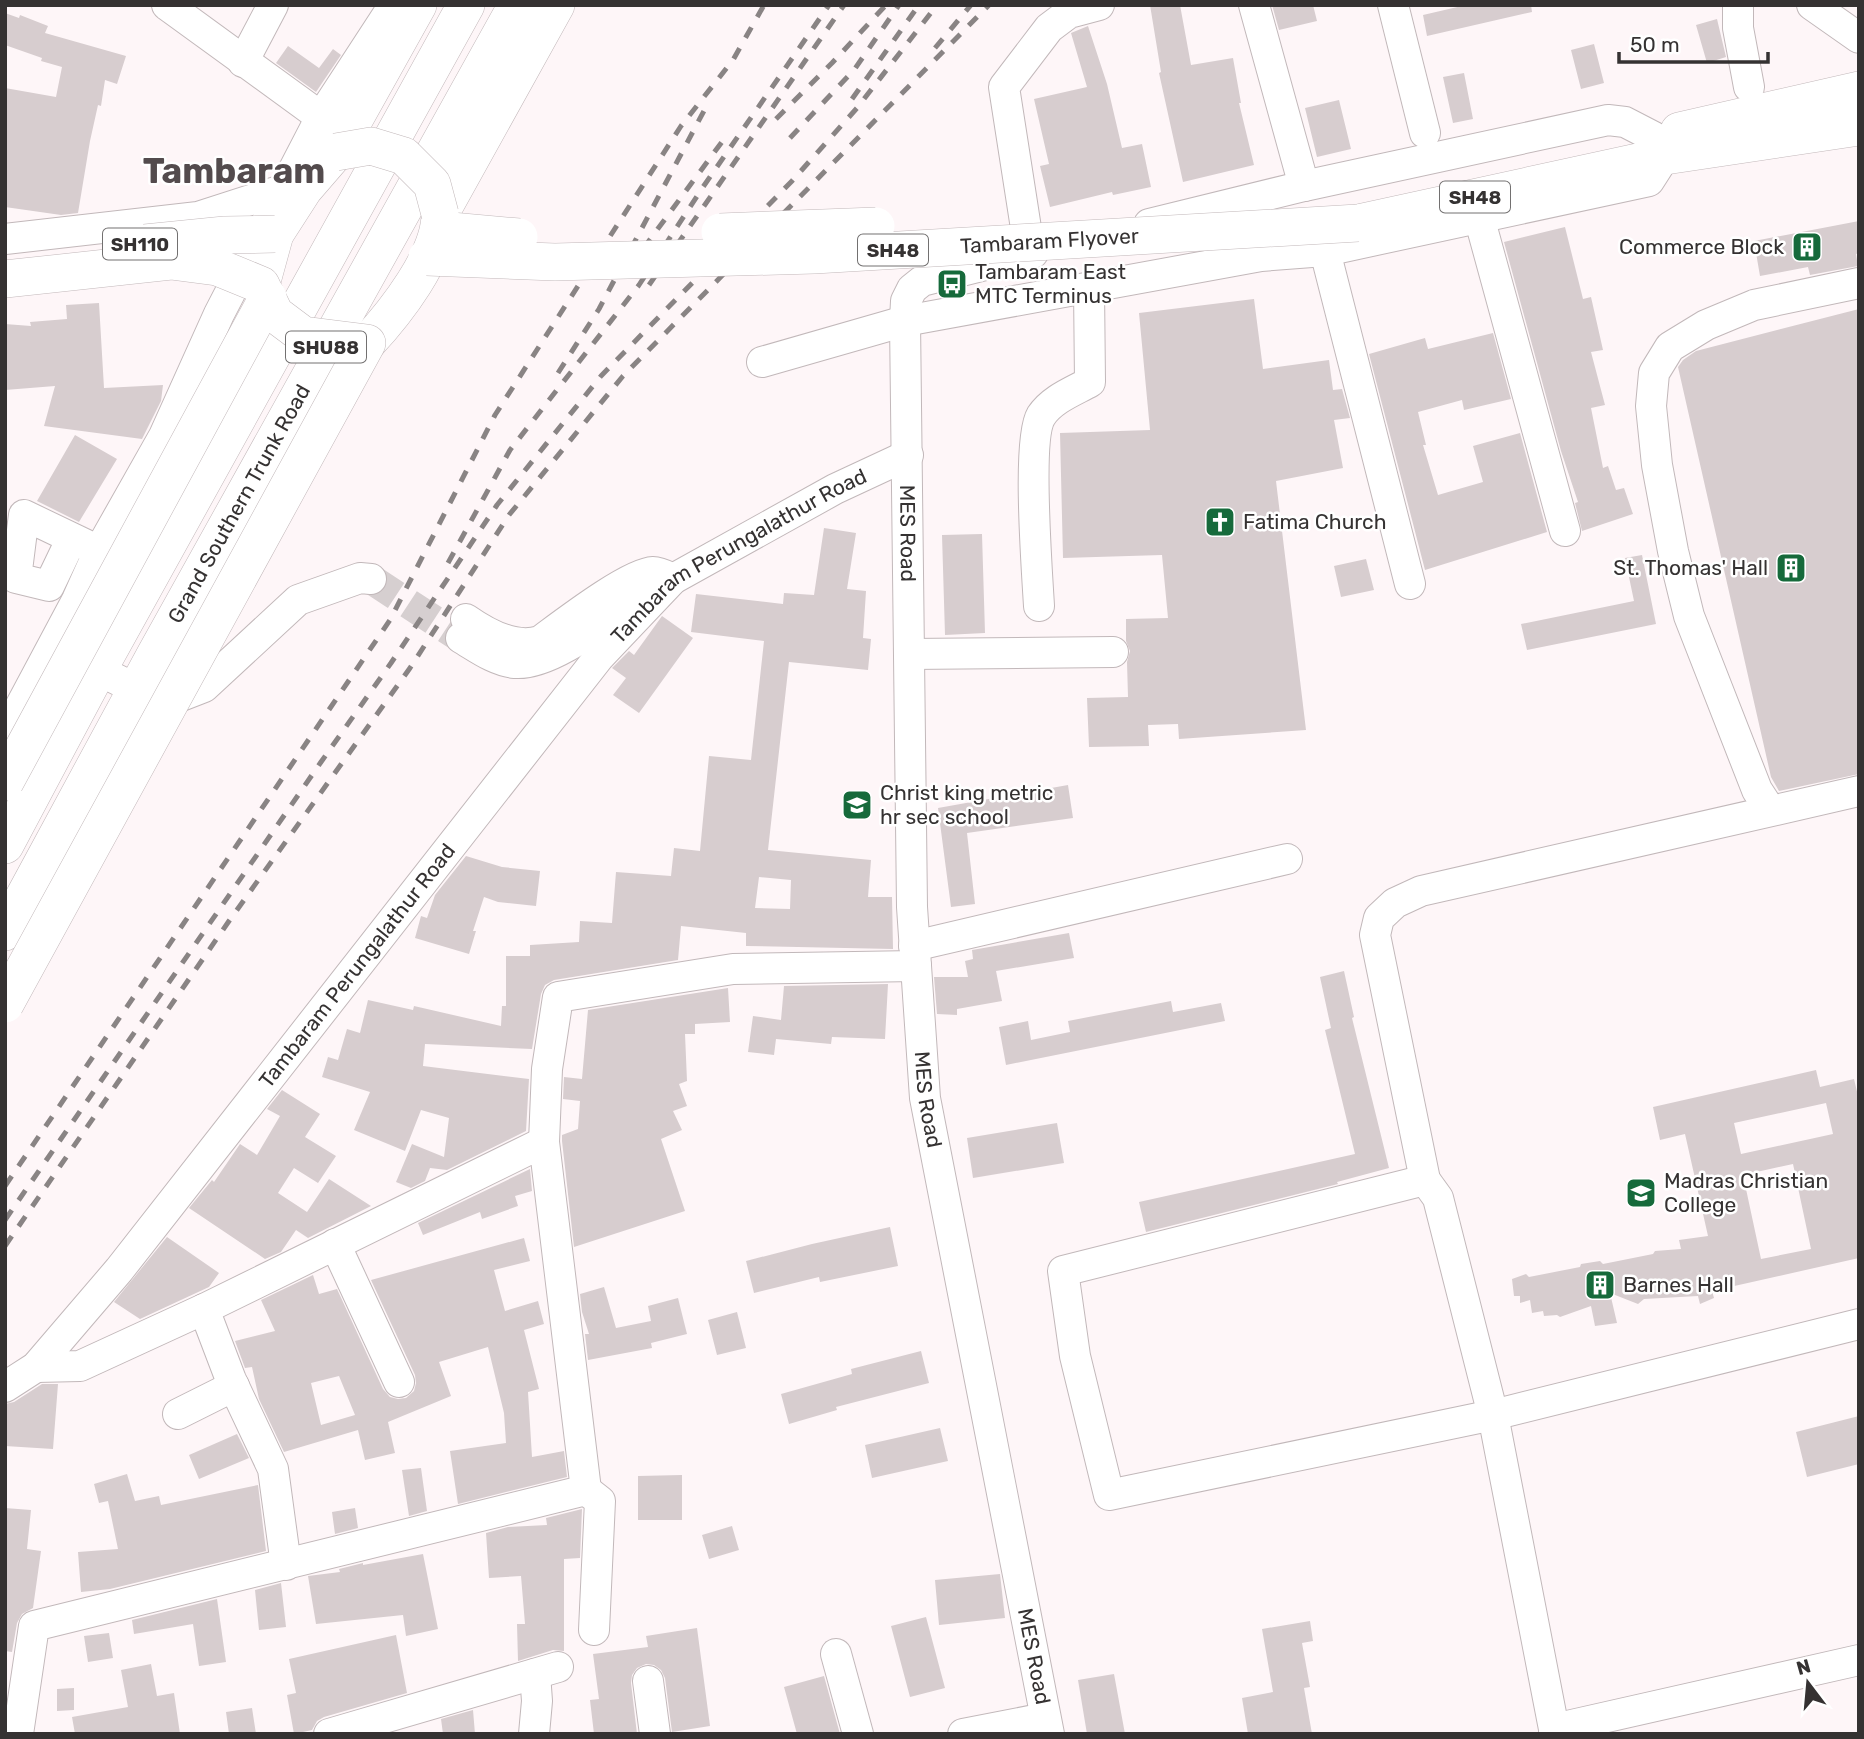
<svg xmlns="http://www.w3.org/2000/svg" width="1864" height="1739" font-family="Rubik,sans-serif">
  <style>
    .building { fill: #d7cdcf; fill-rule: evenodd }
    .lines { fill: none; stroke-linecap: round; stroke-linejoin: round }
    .minor-tunnel { stroke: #d6cfd0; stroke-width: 30; stroke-dasharray: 30 15; stroke-linecap: butt }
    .minor-casing { stroke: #c2b8ba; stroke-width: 32 }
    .major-casing { stroke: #c2b8ba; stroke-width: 38 }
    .minor { stroke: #fff; stroke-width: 30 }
    .major { stroke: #fff; stroke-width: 37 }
    .rail { stroke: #898484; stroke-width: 5; stroke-dasharray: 12 12; stroke-linecap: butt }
    .major-bridge-casing { stroke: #c2b8ba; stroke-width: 38; stroke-linecap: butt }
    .major-bridge { stroke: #fff; stroke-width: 37 }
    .labels { text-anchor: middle; stroke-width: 5; stroke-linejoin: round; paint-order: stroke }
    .shield { fill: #fff; stroke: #727070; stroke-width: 2 }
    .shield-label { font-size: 19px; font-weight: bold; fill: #353232 }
    .street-label { font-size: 21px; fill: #353232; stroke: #fff }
    .poi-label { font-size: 21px; fill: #353232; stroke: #fff; text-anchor: start }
    .town-label { font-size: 35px; font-weight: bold; fill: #534b4d; stroke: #fff }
  </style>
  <rect width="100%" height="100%" fill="#fef6f8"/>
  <!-- building -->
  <path class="building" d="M1150 5H1180L1191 65 1233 58 1241 103H1239L1254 165 1183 182 1159 73 1161 72Z
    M1272 5H1313L1317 21 1279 30Z
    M1466 5H1531L1532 12 1427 36 1423 15Z
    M5 13 19 18 20 15 48 26 45 33 126 56 117 84 105 80 101 106 98 105 90 141 78 213 61 215 5 207V88L56 97 62 67 41 61 42 58 5 45Z
    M1717 19 1726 57 1707 63 1696 25Z
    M1088 26 1107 84 1122 148 1142 144 1151 187 1113 195 1112 192 1050 207 1040 166 1049 164 1034 99 1087 87 1071 33Z
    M1594 44 1604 83 1581 89 1571 50Z
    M288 46 319 68 333 49 341 55 316 92 276 63Z
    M1464 73 1473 119 1453 123 1443 77Z
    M1339 100 1351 149 1317 157 1305 108Z
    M1859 221V253L1856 254 1858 266 1810 275 1808 267 1760 276 1754 241Z
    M1565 227 1583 299 1591 297 1603 350 1591 352 1605 405 1591 408 1603 468 1608 466 1616 490 1624 488 1633 514 1582 531 1575 503 1578 502 1561 451 1504 242Z
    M1254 299 1263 369 1329 360 1333 390 1342 389 1350 418 1334 420 1343 468 1276 481 1306 730 1179 739 1178 724 1148 725 1149 746 1089 747 1087 698 1128 697 1127 662 1130 651 1126 641V619L1168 618 1162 555 1063 558 1060 433 1150 430 1139 313Z
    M99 303 104 388 163 385 161 401 142 439 44 426 55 386 5 390V324L31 326 30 322 67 319 66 305Z
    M1859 309V774L1779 791 1771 777 1678 367 1683 360 1696 351Z
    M1493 333 1511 399 1464 410 1462 400 1418 412 1426 445H1423L1438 495 1483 482 1473 446 1520 433 1547 532 1425 570 1369 354 1425 338 1428 349Z
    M75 435 117 459 79 522 37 501Z
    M824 528 856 533 847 589 866 591 863 638 871 639 868 670 789 662 768 850 871 860 868 897H892L893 949 746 946V933L681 926 678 960 554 980 545 985 541 994 532 1049 425 1044 423 1066 529 1079 526 1131 447 1170 430 1168 425 1181 411 1188 396 1182 412 1144 444 1157 449 1118 421 1110 405 1151 354 1130 370 1092 322 1077 328 1057 338 1060 347 1029 360 1033 368 1000 413 1010 414 1006 501 1026 502 1006H506V956H530V945L579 942 580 921 612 923 616 872 671 876 674 848 700 851 709 756 751 760 764 641 691 632 696 594 783 604 784 593 814 595ZM759 877 791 880 790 909 755 908Z
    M982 534 985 633 945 635 942 535Z
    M1642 555 1656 624 1527 650 1521 624 1634 601 1625 558Z
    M1366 559 1374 590 1341 597 1334 566Z
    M662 616 693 638 639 713 613 695 626 678 612 668 629 651 634 655Z
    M1068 785 1073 818 967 833 975 904 951 907 938 808Z
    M466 856 502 867 540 871 536 906 498 902 484 897 473 931H476L469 954 415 938 421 916 427 918 435 895Z
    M1069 933 1074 958 996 971 1002 1001 957 1009V1015L937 1014 934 977H968L965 961 973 959 972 950Z
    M1344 971 1354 1017 1352 1018 1389 1168 1337 1182 1338 1184 1146 1232 1139 1202 1355 1154 1325 1030 1331 1028 1320 977Z
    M888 984 885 1039 832 1037 831 1044 776 1039 774 1055 748 1052 753 1016 781 1020 784 986Z
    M728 988 730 1022 695 1024V1034H685L687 1081 679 1084 687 1106 673 1111 682 1130 661 1139 685 1211 574 1247 562 1141V1135L578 1129 580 1101 563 1099 564 1077 582 1079 588 1010Z
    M1171 1001 1173 1012 1221 1003 1225 1021 1006 1065 999 1027 1028 1021 1031 1040 1070 1032 1068 1021Z
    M1816 1070 1820 1087 1854 1079 1859 1100V1258L1712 1291 1714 1298 1700 1304 1698 1296 1644 1299 1638 1304 1610 1293 1617 1323 1595 1326 1591 1306 1560 1317 1557 1315 1544 1316 1543 1311 1532 1313 1530 1300 1520 1303V1296H1514L1512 1279 1526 1274 1529 1277 1580 1267 1581 1264 1600 1261 1603 1264 1653 1254 1655 1251 1681 1249 1679 1240 1708 1236 1685 1134 1660 1140 1653 1107ZM1826 1103 1833 1134 1741 1154 1734 1123ZM1793 1164 1811 1249 1761 1259 1743 1175Z
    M282 1090 320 1114 305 1137 336 1156 318 1183 294 1168 278 1193 307 1212 329 1179 371 1206 308 1238 296 1230 281 1252 265 1259 189 1208 212 1180 214 1182 240 1144 257 1155 280 1116 267 1109Z
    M1057 1123 1064 1163 973 1178 967 1138Z
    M530 1169 532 1191 515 1196 518 1206 482 1219 480 1212 423 1235 418 1223Z
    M890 1227 898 1266 820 1282 819 1277 754 1293 746 1261 812 1244Z
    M167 1237 219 1273 209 1287 140 1319 114 1302Z
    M524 1238 530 1261 494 1270 505 1311 538 1301 544 1324 524 1330 539 1389 528 1392 532 1457 564 1451 567 1477 458 1504 450 1451 506 1443 504 1413 488 1347 439 1362 451 1396 388 1422 395 1453 365 1460 358 1430 284 1452 259 1399 252 1367 245 1368 235 1341 275 1331 261 1300 313 1275 319 1294 337 1289 383 1389 390 1397 398 1399 406 1398 414 1391 416 1383 415 1375 371 1280ZM339 1376 355 1415 321 1425 311 1383Z
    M604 1287 616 1328 651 1321 648 1306 678 1298 687 1334 651 1343 652 1348 588 1360 585 1334H589L582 1312 580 1294Z
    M737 1312 746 1348 717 1355 708 1320Z
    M921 1351 929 1383 836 1407 837 1410 789 1424 781 1394 852 1374 851 1369Z
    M42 1384H58L53 1449 5 1446V1404L14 1402Z
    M1859 1416V1464L1807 1477 1796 1432Z
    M940 1428 948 1461 872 1478 865 1445Z
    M237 1434 249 1458 199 1479 189 1455Z
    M421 1468 427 1511 409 1516 402 1470Z
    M127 1474 135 1501 159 1496 161 1505 258 1485 266 1551 110 1589 81 1592 78 1552 118 1549 108 1501 99 1503 94 1484Z
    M682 1475V1520H638V1476Z
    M5 1508 31 1510 27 1549 41 1551 33 1608 22 1614 17 1623 12 1652 5 1651Z
    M355 1508 358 1528 335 1534 332 1512Z
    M582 1509 580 1558 564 1559V1651L553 1650 518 1661 517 1624H525L521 1576 489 1578 486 1533 508 1527 547 1525 546 1518Z
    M732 1526 739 1550 709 1559 702 1535Z
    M423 1554 438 1629 406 1636 403 1615 316 1624 308 1576 340 1572 339 1569 363 1563V1565Z
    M1000 1574 1005 1618 939 1625 935 1580Z
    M281 1583 286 1627 259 1630 255 1590Z
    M217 1599 226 1662 199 1666 193 1624 134 1634 132 1620Z
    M926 1617 945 1688 910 1697 891 1626Z
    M1310 1621 1313 1641 1302 1643 1310 1687 1304 1688 1312 1734H1248L1242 1698 1273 1692 1262 1629Z
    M697 1628 710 1726 672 1732 665 1678 661 1670 654 1665 646 1664 637 1668 632 1675 631 1683 637 1734H594L590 1700 599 1699 593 1654 648 1647 646 1636Z
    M109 1633 113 1658 88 1662 84 1636Z
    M396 1635 407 1693 324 1717 317 1721 312 1730 294 1734 287 1695 296 1693 289 1659Z
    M151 1664 157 1696 174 1693 180 1734H75L72 1717 128 1707 121 1670Z
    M1114 1674 1125 1734H1087L1078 1680Z
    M824 1676 840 1734H797L784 1687Z
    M74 1688V1710L57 1711V1689Z
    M252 1708 256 1734H229L226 1712Z
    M473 1710 475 1734H443L441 1719Z"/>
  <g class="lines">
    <!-- minor-tunnel -->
    <path class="minor-tunnel" d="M371 579 461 638"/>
    <!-- minor casing -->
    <g class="minor-casing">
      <g id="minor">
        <path d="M167 5 321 117"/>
        <path d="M1254 5 1304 186"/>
        <path d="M1393 5 1425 133"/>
        <path d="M1738 5V28L1749 87"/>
        <path d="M1812 5 1859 38"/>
        <path d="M243 62 273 5"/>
        <path d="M1479 217 1565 531"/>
        <path d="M1149 224 1304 186 1608 120 1625 122 1654 137"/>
        <path d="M5 239 198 217 285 189"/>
        <path d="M1325 251 1410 584"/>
        <path id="s1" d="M1033 253 922 281 912 289 906 301 905 321 912 907 925 1098 1049 1734"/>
        <path d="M1030 254 1004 87 1049 28 1069 13 1099 5"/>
        <path d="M762 362 905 321 1261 256 1325 251 1649 181 1665 156"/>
        <path d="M72 538 49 586 16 578 24 515 99 551"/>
        <path d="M1039 606C1037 572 1027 439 1041 416 1052 399 1074 391 1090 382L1089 288"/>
        <path d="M466 619C486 633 515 649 540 641 562 625 629 573 653 572 660 572 667 576 673 579"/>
        <path d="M461 638C478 648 495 661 515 663 550 666 607 620 635 601"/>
        <path d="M909 654 1113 652"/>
        <path d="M98 670 136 689 168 701 204 687 298 600 360 578 371 579"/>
        <path d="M5 735 77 600 99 551 164 436 219 314 321 117 394 5"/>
        <path d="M1859 791 1421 891 1395 903 1379 918 1375 935 1425 1180 1063 1271 1075 1356 1109 1495 1493 1415 1859 1324"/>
        <path d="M1770 810 1757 790 1689 616 1673 551 1657 465 1651 406 1654 373 1670 347 1706 325 1754 305 1859 283"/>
        <path d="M914 946 1287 859"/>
        <path d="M544 1142 547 1069 558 997 733 969 916 966"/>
        <path d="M1425 1180 1438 1198 1493 1415 1554 1729"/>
        <path d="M335 1244 399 1382"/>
        <path d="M204 1309 231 1380 273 1469 286 1565"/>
        <path id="s2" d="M5 1387 36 1367 119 1270 599 657 673 579 835 489 908 455"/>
        <path d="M178 1414 234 1386"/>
        <path d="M586 1490 600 1501 594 1630"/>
        <path d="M836 1654 858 1734"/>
        <path d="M648 1681 655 1734"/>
        <path d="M18 1734 34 1626 586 1490 544 1142 204 1309 80 1366 36 1367"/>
        <path d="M329 1734 558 1667"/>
        <path d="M534 1734 537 1701 535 1674"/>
        <path d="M963 1734 1045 1718"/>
        <path d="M1554 1734V1729L1859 1660"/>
      </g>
    </g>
    <!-- major casing -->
    <g class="major-casing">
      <g id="major">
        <path d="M1679 131 1859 90"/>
        <path d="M1358 223 1665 156 1859 127"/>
        <path d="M261 285 275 234 304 189 336 152 418 5"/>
        <path d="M367 343C395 313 440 256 440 214L556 5"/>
        <path d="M99 551 151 573"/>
        <path d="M5 845 98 670 466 5"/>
        <path id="s3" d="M5 932 155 655 517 5"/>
      </g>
    </g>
    <!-- minor -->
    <use href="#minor" class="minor"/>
    <!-- major -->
    <use href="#major" class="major"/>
    <!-- rail -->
    <path class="rail" d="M935 48 971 5
      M852 99 919 5
      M776 119 832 63 886 5
      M790 138 854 70 899 5
      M629 268 727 135
      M649 285 844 5
      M558 373 599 309 706 107
      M448 563 510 450 639 285 703 187 829 5
      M5 1186 390 620 495 415 681 126 733 60 764 5
      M5 1220 321 762 391 663 497 505 601 376 792 181 857 108 937 5
      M5 1246 229 921 410 668 509 515 623 376 989 5"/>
    <!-- major-bridge casing -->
    <g class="major-bridge-casing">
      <g id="major-bridge">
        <path d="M336 152 371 146 404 156 432 184 440 214"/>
        <path d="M440 230 519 237"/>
        <path d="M720 232 876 226"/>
        <path d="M145 243 225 235 275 234"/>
        <path id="s4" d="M427 257 555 262 814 255 1358 223"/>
        <path d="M5 279 171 261 217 267 261 285 275 314 303 335 367 343 5 1004"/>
        <path d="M5 782 268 297"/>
      </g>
    </g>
    <!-- major-bridge -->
    <use href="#major-bridge" class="major-bridge"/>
  </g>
  <!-- icons -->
  <defs>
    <g id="building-square" transform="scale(1.575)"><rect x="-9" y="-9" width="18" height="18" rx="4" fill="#166a3b" stroke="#fff"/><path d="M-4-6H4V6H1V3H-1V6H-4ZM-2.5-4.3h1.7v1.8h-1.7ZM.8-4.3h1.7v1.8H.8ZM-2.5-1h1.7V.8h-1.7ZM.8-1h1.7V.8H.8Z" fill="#fff"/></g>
    <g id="bus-square" transform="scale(1.575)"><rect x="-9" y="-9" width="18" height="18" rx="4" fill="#166a3b" stroke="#fff"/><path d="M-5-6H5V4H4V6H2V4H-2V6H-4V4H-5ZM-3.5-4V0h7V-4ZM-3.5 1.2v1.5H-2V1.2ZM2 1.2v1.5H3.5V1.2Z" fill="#fff"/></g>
    <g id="church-square" transform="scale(1.575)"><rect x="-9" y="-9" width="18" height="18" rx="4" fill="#166a3b" stroke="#fff"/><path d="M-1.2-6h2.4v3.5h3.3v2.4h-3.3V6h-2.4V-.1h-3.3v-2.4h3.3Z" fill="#fff"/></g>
    <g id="school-square" transform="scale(1.575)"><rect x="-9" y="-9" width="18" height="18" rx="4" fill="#166a3b" stroke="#fff"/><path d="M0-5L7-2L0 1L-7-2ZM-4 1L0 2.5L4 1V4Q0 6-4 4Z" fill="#fff"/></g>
    <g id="university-square" transform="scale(1.575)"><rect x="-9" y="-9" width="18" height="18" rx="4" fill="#166a3b" stroke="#fff"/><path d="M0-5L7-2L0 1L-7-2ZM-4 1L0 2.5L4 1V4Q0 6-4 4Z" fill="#fff"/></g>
  </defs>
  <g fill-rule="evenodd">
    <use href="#building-square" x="1807" y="247"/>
    <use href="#bus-square" x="952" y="284"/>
    <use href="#church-square" x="1220" y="522"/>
    <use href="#building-square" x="1791" y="568"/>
    <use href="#school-square" x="857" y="805"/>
    <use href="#university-square" x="1641" y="1193"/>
    <use href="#building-square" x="1600" y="1285"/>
  </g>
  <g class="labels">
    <!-- shield labels -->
    <g class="shield">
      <rect x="1440" y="181.5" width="70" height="31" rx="5"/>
      <rect x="103" y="228.5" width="74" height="31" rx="5"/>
      <rect x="858" y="234.5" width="70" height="31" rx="5"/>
      <rect x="286" y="331.5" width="80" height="31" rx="5"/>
    </g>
    <g class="shield-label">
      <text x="1475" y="204">SH48</text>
      <text x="140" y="251">SH110</text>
      <text x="893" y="257">SH48</text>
      <text x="326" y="354">SHU88</text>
    </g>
    <!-- street labels -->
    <g class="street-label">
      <text dy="7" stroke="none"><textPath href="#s4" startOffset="623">Tambaram Flyover</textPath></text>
      <text dy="7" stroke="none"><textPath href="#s3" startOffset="488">Grand Southern Trunk Road</textPath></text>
      <text dy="7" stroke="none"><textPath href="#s1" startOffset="373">MES Road</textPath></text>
      <text dy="7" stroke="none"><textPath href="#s2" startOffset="1118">Tambaram Perungalathur Road</textPath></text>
      <text dy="7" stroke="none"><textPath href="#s2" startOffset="551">Tambaram Perungalathur Road</textPath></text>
      <text dy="7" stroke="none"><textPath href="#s1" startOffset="940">MES Road</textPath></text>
      <text dy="7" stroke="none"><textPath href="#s1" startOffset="1507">MES Road</textPath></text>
    </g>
    <!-- poi labels -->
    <g class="poi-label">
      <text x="1784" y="254" text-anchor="end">Commerce Block</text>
      <text x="975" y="279">Tambaram East<tspan x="975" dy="24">MTC Terminus</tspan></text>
      <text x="1243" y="529">Fatima Church</text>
      <text x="1768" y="575" text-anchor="end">St. Thomas' Hall</text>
      <text x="880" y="800">Christ king metric<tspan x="880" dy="24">hr sec school</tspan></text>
      <text x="1664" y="1188">Madras Christian<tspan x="1664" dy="24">College</tspan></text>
      <text x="1623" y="1292">Barnes Hall</text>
    </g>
    <!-- town labels -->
    <g class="town-label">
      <text x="234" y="183">Tambaram</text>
    </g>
  </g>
  <!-- border -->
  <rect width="1864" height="1739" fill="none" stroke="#353232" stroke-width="14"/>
  <!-- north arrow -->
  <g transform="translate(1808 1683) rotate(344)" stroke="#ffffff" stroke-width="5" paint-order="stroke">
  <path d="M0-5L12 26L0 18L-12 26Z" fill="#353232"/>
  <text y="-10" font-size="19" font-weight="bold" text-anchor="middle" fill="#353232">N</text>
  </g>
  <!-- scale -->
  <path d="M1619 52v10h149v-10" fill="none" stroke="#353232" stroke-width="3.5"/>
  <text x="1630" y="52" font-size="21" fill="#353232" stroke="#ffffff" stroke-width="5" paint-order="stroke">50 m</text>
</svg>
